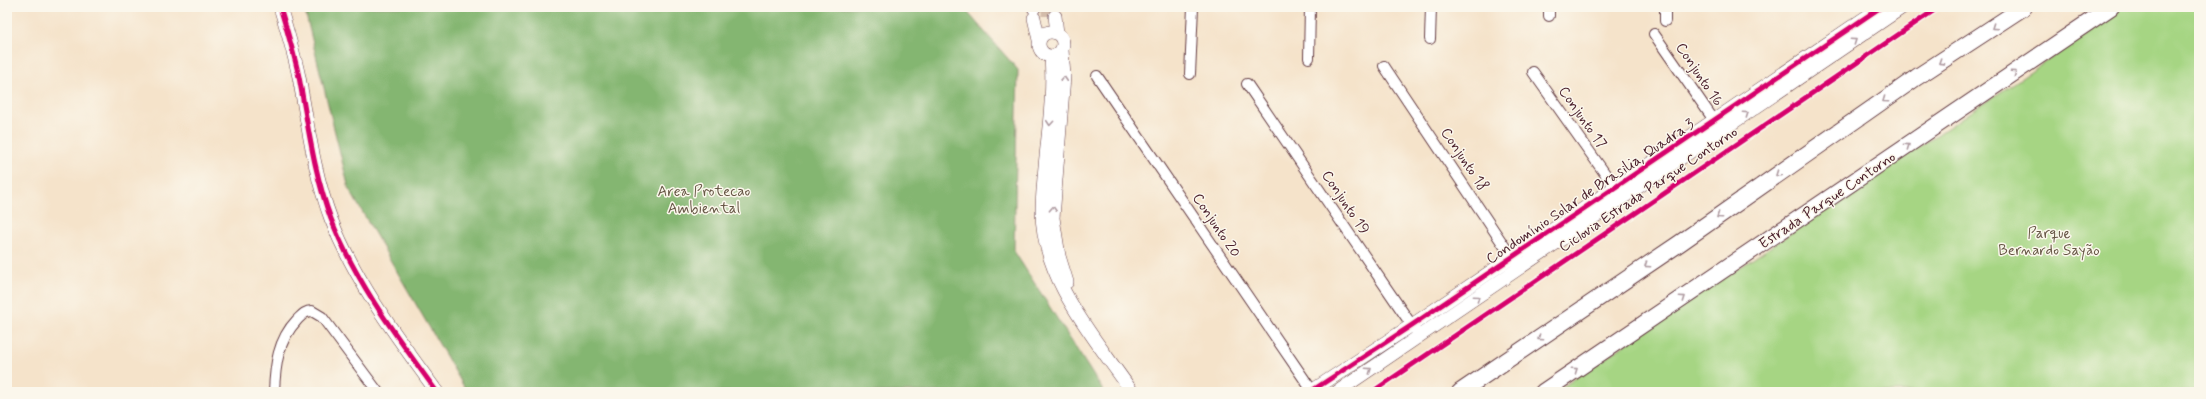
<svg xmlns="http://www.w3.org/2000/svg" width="2206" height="399" font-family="Mynerve,sans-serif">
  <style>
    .green { fill: #a6d583; stroke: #787a57 }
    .forest { fill: #84b671; stroke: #676a4e }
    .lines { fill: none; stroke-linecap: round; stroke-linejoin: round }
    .tertiary-tunnel { stroke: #d3bcaa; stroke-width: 13; stroke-dasharray: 13 6; stroke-linecap: butt }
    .minor-casing { stroke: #643c43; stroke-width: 12 }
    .tertiary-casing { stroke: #643c43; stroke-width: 14 }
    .primary-casing { stroke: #643c43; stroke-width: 18 }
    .minor { stroke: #fff; stroke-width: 10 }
    .tertiary { stroke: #fff; stroke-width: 13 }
    .primary { stroke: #fff; stroke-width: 16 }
    .cycleway-casing { stroke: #fbf7ec; stroke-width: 8 }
    .cycleway { stroke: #d6006c; stroke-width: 5 }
    .oneway { stroke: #ae9aa0 }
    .labels { text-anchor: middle; stroke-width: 3; stroke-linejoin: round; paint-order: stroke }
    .street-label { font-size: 15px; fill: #4a1f2b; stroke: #fbf7ec }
    .park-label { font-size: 15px; fill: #665645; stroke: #fbf7ec }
  </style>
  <rect width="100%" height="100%" fill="#fbf7ec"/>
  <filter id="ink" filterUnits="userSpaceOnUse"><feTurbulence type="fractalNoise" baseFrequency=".025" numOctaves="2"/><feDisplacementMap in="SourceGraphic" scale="8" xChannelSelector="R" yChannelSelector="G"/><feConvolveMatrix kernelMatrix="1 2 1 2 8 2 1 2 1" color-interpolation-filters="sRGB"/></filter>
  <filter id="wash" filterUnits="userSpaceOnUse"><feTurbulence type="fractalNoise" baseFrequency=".012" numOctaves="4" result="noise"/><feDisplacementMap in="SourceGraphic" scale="16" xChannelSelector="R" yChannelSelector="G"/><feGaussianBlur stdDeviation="0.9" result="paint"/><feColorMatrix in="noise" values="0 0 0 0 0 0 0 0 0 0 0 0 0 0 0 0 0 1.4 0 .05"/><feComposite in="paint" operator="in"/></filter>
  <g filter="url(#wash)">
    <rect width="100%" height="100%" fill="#f5e3ca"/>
    <!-- green -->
    <path class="green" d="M2121 7H2199V392H1555L2084 36Z"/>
    <!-- forest -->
    <path class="forest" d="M304 7H963L1018 70 1014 251 1104 392H467L349 189Z"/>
  </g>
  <g filter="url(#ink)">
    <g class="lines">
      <!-- tertiary-tunnel -->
      <path class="tertiary-tunnel" d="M1048 7V16"/>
      <!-- minor casing -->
      <g class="minor-casing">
        <path id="minor" d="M1549 16V7
          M1665 21V7
          M1654 34 1718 126
          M1430 39 1431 7
          M1309 58 1310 7
          M1384 66 1515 262
          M1533 72 1618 192
          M1190 74 1193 7
          M1097 76 1313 392
          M1247 84 1415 330
          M274 392C275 365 278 340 297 320 302 315 305 311 312 311L322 317 378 392"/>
      </g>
      <!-- tertiary casing -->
      <g class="tertiary-casing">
        <path id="tertiary" d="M280 7C287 30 294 53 299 77 308 125 314 174 331 219 356 283 397 337 437 392
          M1034 8V7
          M1055 16 1057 33
          M1034 18 1039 40
          M1039 44a12 12 0 1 1 24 0a12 12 0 1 1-24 0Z
          M1062 50 1064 76 1053 218 1059 256 1067 282
          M1051 56C1055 108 1043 159 1042 211 1042 280 1095 338 1132 392
          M1310 392 1412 325 1881 7
          M1337 392 1903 7"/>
      </g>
      <!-- primary casing -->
      <g class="primary-casing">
        <path id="primary" d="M1460 392 1680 243 1917 77 2024 7
          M1543 392 2111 7"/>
      </g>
      <!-- minor -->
      <use href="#minor" class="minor"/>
      <!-- tertiary -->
      <use href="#tertiary" class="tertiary"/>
      <!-- primary -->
      <use href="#primary" class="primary"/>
      <!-- cycleway casing -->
      <g class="cycleway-casing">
        <path id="cycleway" d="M280 7C287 30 294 53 299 77 308 125 314 174 331 219 356 283 397 337 437 392
          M1310 392 1412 325 1881 7
          M1372 392 1939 7"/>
      </g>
      <!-- cycleway -->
      <use href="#cycleway" class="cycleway"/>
    </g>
    <!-- one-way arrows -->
    <defs><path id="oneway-chevron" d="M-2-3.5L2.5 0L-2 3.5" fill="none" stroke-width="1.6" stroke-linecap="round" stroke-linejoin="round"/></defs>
    <g class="oneway">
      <use href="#oneway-chevron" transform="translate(1994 27) rotate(146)"/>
      <use href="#oneway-chevron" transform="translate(1854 41) rotate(-34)"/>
      <use href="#oneway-chevron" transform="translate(1941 62) rotate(147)"/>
      <use href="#oneway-chevron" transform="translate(2014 73) rotate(-34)"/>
      <use href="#oneway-chevron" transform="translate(1064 79) rotate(-86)"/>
      <use href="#oneway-chevron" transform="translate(1885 100) rotate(145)"/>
      <use href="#oneway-chevron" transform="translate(1746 114) rotate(-34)"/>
      <use href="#oneway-chevron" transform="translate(1050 123) rotate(95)"/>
      <use href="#oneway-chevron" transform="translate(1907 146) rotate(-34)"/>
      <use href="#oneway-chevron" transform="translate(1778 174) rotate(145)"/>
      <use href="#oneway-chevron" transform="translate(1053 209) rotate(-87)"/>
      <use href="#oneway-chevron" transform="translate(1719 216) rotate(145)"/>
      <use href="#oneway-chevron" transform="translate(1647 265) rotate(146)"/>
      <use href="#oneway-chevron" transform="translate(1477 298) rotate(-35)"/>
      <use href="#oneway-chevron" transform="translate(1683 298) rotate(-34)"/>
      <use href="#oneway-chevron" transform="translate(1540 338) rotate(146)"/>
      <use href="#oneway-chevron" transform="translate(1369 370) rotate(-34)"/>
      <use href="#oneway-chevron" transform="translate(1575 370) rotate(-34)"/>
    </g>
  </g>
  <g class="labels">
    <!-- street labels -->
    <g class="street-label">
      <text transform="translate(1700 74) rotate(56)" y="5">Conjunto 16</text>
      <text transform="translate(1583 117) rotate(55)" y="5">Conjunto 17</text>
      <text transform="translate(1465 159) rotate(56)" y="5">Conjunto 18</text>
      <text transform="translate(1648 189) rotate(-34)" y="5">Ciclovia Estrada Parque Contorno</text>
      <text transform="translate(1590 191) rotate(-34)" y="5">Condomínio Solar de Brasilia, Quadra 3</text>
      <text transform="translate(1827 200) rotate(-34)" y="5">Estrada Parque Contorno</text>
      <text transform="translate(1346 202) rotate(56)" y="5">Conjunto 19</text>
      <text transform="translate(1217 225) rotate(56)" y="5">Conjunto 20</text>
    </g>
    <!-- park labels -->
    <g class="park-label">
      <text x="704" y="196">Area Protecao<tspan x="704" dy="17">Ambiental</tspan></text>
      <text x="2049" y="238">Parque<tspan x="2049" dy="17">Bernardo Sayão</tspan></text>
    </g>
  </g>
  <!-- margin -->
  <rect width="2206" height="399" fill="none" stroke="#fbf7ec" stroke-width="24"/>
</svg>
